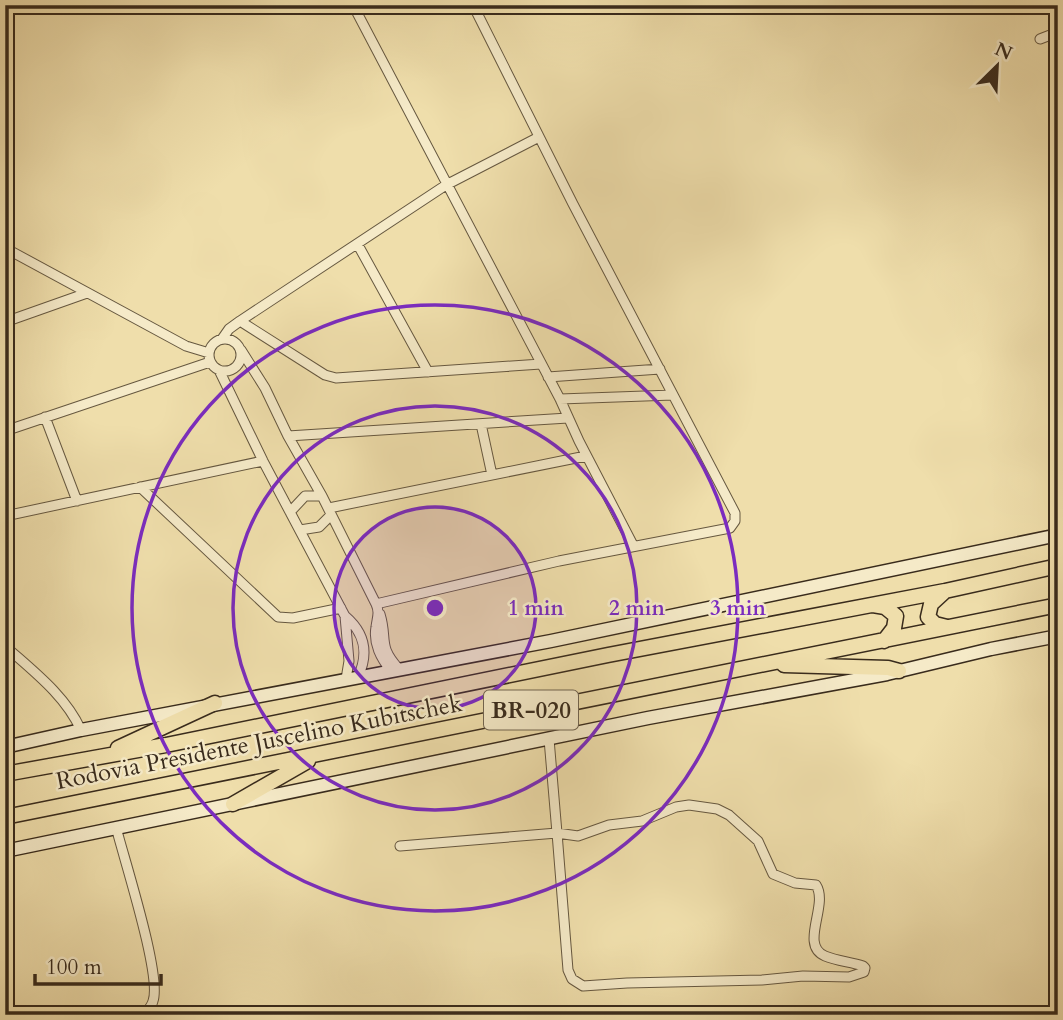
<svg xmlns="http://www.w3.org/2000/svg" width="1063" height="1020" font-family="Cardo,serif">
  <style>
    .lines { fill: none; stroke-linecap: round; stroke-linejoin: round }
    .minor-casing { stroke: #665840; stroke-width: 11 }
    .secondary-casing { stroke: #392b1c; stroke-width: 15 }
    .trunk-casing { stroke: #392b1c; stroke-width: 17 }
    .minor { stroke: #f5eac8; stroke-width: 9 }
    .secondary { stroke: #f5eac8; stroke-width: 12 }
    .trunk { stroke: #efdeab; stroke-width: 14 }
    .ring { fill: none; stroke: #7b2cbf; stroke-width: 3.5 }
    .labels { text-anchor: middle; stroke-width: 5; stroke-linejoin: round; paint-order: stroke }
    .shield { fill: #f5eac8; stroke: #716450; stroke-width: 2 }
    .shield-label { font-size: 23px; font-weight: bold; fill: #392b1c }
    .street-label { font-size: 24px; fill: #392b1c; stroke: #f5eac8 }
    .centre { fill: #7b2cbf; stroke: #f5eac8; stroke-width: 3.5 }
    .ring-label { font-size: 21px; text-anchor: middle; font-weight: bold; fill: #7b2cbf; stroke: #f5eac8; stroke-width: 5; stroke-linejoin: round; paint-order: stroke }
  </style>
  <rect width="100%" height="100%" fill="#efdeab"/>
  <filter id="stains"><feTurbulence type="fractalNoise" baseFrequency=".00286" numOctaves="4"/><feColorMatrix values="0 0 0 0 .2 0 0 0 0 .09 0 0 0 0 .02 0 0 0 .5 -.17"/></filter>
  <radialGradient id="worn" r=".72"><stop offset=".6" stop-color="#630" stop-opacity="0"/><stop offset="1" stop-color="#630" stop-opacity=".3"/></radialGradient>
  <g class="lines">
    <!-- minor casing -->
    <g class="minor-casing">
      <path id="minor" d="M353 5 560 399 579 441 633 545
        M1040 39 1058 32
        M358 245 428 372
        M5 248 186 346 209 353
        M240 321 325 375 336 378 541 364
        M5 322 87 293
        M209 355a16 16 0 1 1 32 0a16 16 0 1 1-32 0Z
        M222 339 229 329 240 321 446 185 539 137
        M241 350 265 388 288 436 322 496 376 604C380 613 377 618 376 627 373 644 381 658 391 671
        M219 370 263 461 345 616C365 633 369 653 358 677
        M548 377 660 369
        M560 399 673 395
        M45 417 77 501
        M481 424 492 475
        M5 431 210 362
        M288 436 568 418
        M140 487 278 617 293 618 341 608
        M329 508 586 456
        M290 512 305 496H322
        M5 516 263 461
        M300 530 319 527 331 515
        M376 604 559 561 730 528 735 521V513L573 204 473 5
        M380 614C388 640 377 645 399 669
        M345 616 349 661 346 679
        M5 646C33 671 65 695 81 730
        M689 805 717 809 729 815 758 841 773 874 795 883 816 885C829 905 799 945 825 956 837 961 851 962 863 966L865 968 864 972 849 977 803 976 762 980 627 983 583 986 572 979 568 970 557 833 578 836 609 825 642 821 676 807Z
        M116 827C124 859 162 976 153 1001 152 1006 147 1011 144 1015
        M400 846 557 833 549 739"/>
    </g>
    <!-- secondary casing -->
    <g class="secondary-casing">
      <path id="secondary" d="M5 747 81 730 551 641 1058 535
        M5 851 648 718 887 674 991 649 1058 636"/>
    </g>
    <!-- trunk casing -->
    <g class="trunk-casing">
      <path id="trunk" d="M944 592 931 604 928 617 935 624 947 627
        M873 605 885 607 896 616 894 628 884 641
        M784 665 888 668 899 671
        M118 748 215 703
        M5 774 166 745 608 655 945 591 1058 566
        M233 804 308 761
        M5 817 1058 605"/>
    </g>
    <!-- minor -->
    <use href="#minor" class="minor"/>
    <!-- secondary -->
    <use href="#secondary" class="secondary"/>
    <!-- trunk -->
    <use href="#trunk" class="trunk"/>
  </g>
  <!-- distance rings -->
  <circle cx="435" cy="608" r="101" fill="#7b2cbf" fill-opacity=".12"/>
  <g class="ring">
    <circle cx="435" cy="608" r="101"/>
    <circle cx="435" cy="608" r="202"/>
    <circle cx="435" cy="608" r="303"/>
  </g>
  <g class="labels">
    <!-- shield labels -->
    <rect class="shield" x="484" y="690.5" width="94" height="39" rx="5"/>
    <g class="shield-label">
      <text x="531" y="718">BR-020</text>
    </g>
    <!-- street labels -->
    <g class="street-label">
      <text transform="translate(259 742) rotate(-11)" y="8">Rodovia Presidente Juscelino Kubitschek</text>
    </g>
  </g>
  <circle cx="435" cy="608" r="10" class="centre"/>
  <g class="ring-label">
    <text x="536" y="615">1 min</text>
    <text x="637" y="615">2 min</text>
    <text x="738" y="615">3 min</text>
  </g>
  <!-- margin -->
  <rect width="1063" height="1020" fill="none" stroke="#efdeab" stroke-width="28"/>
  <rect x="7" y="7" width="1049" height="1006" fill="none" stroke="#392b1c" stroke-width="3.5"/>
  <rect x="14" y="14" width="1035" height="992" fill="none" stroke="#392b1c" stroke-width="2"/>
  <!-- north arrow -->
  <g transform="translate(997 66) rotate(24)" stroke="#f5eac8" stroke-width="5" paint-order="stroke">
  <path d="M0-5L12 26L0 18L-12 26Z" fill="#392b1c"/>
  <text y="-10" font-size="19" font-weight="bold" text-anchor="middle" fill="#392b1c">N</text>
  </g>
  <!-- scale -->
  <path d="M35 974v10h126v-10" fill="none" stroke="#392b1c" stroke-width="3.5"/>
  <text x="46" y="974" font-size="21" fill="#392b1c" stroke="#f5eac8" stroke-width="5" paint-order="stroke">100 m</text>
  <rect width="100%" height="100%" filter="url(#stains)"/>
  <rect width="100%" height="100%" fill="url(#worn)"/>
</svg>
